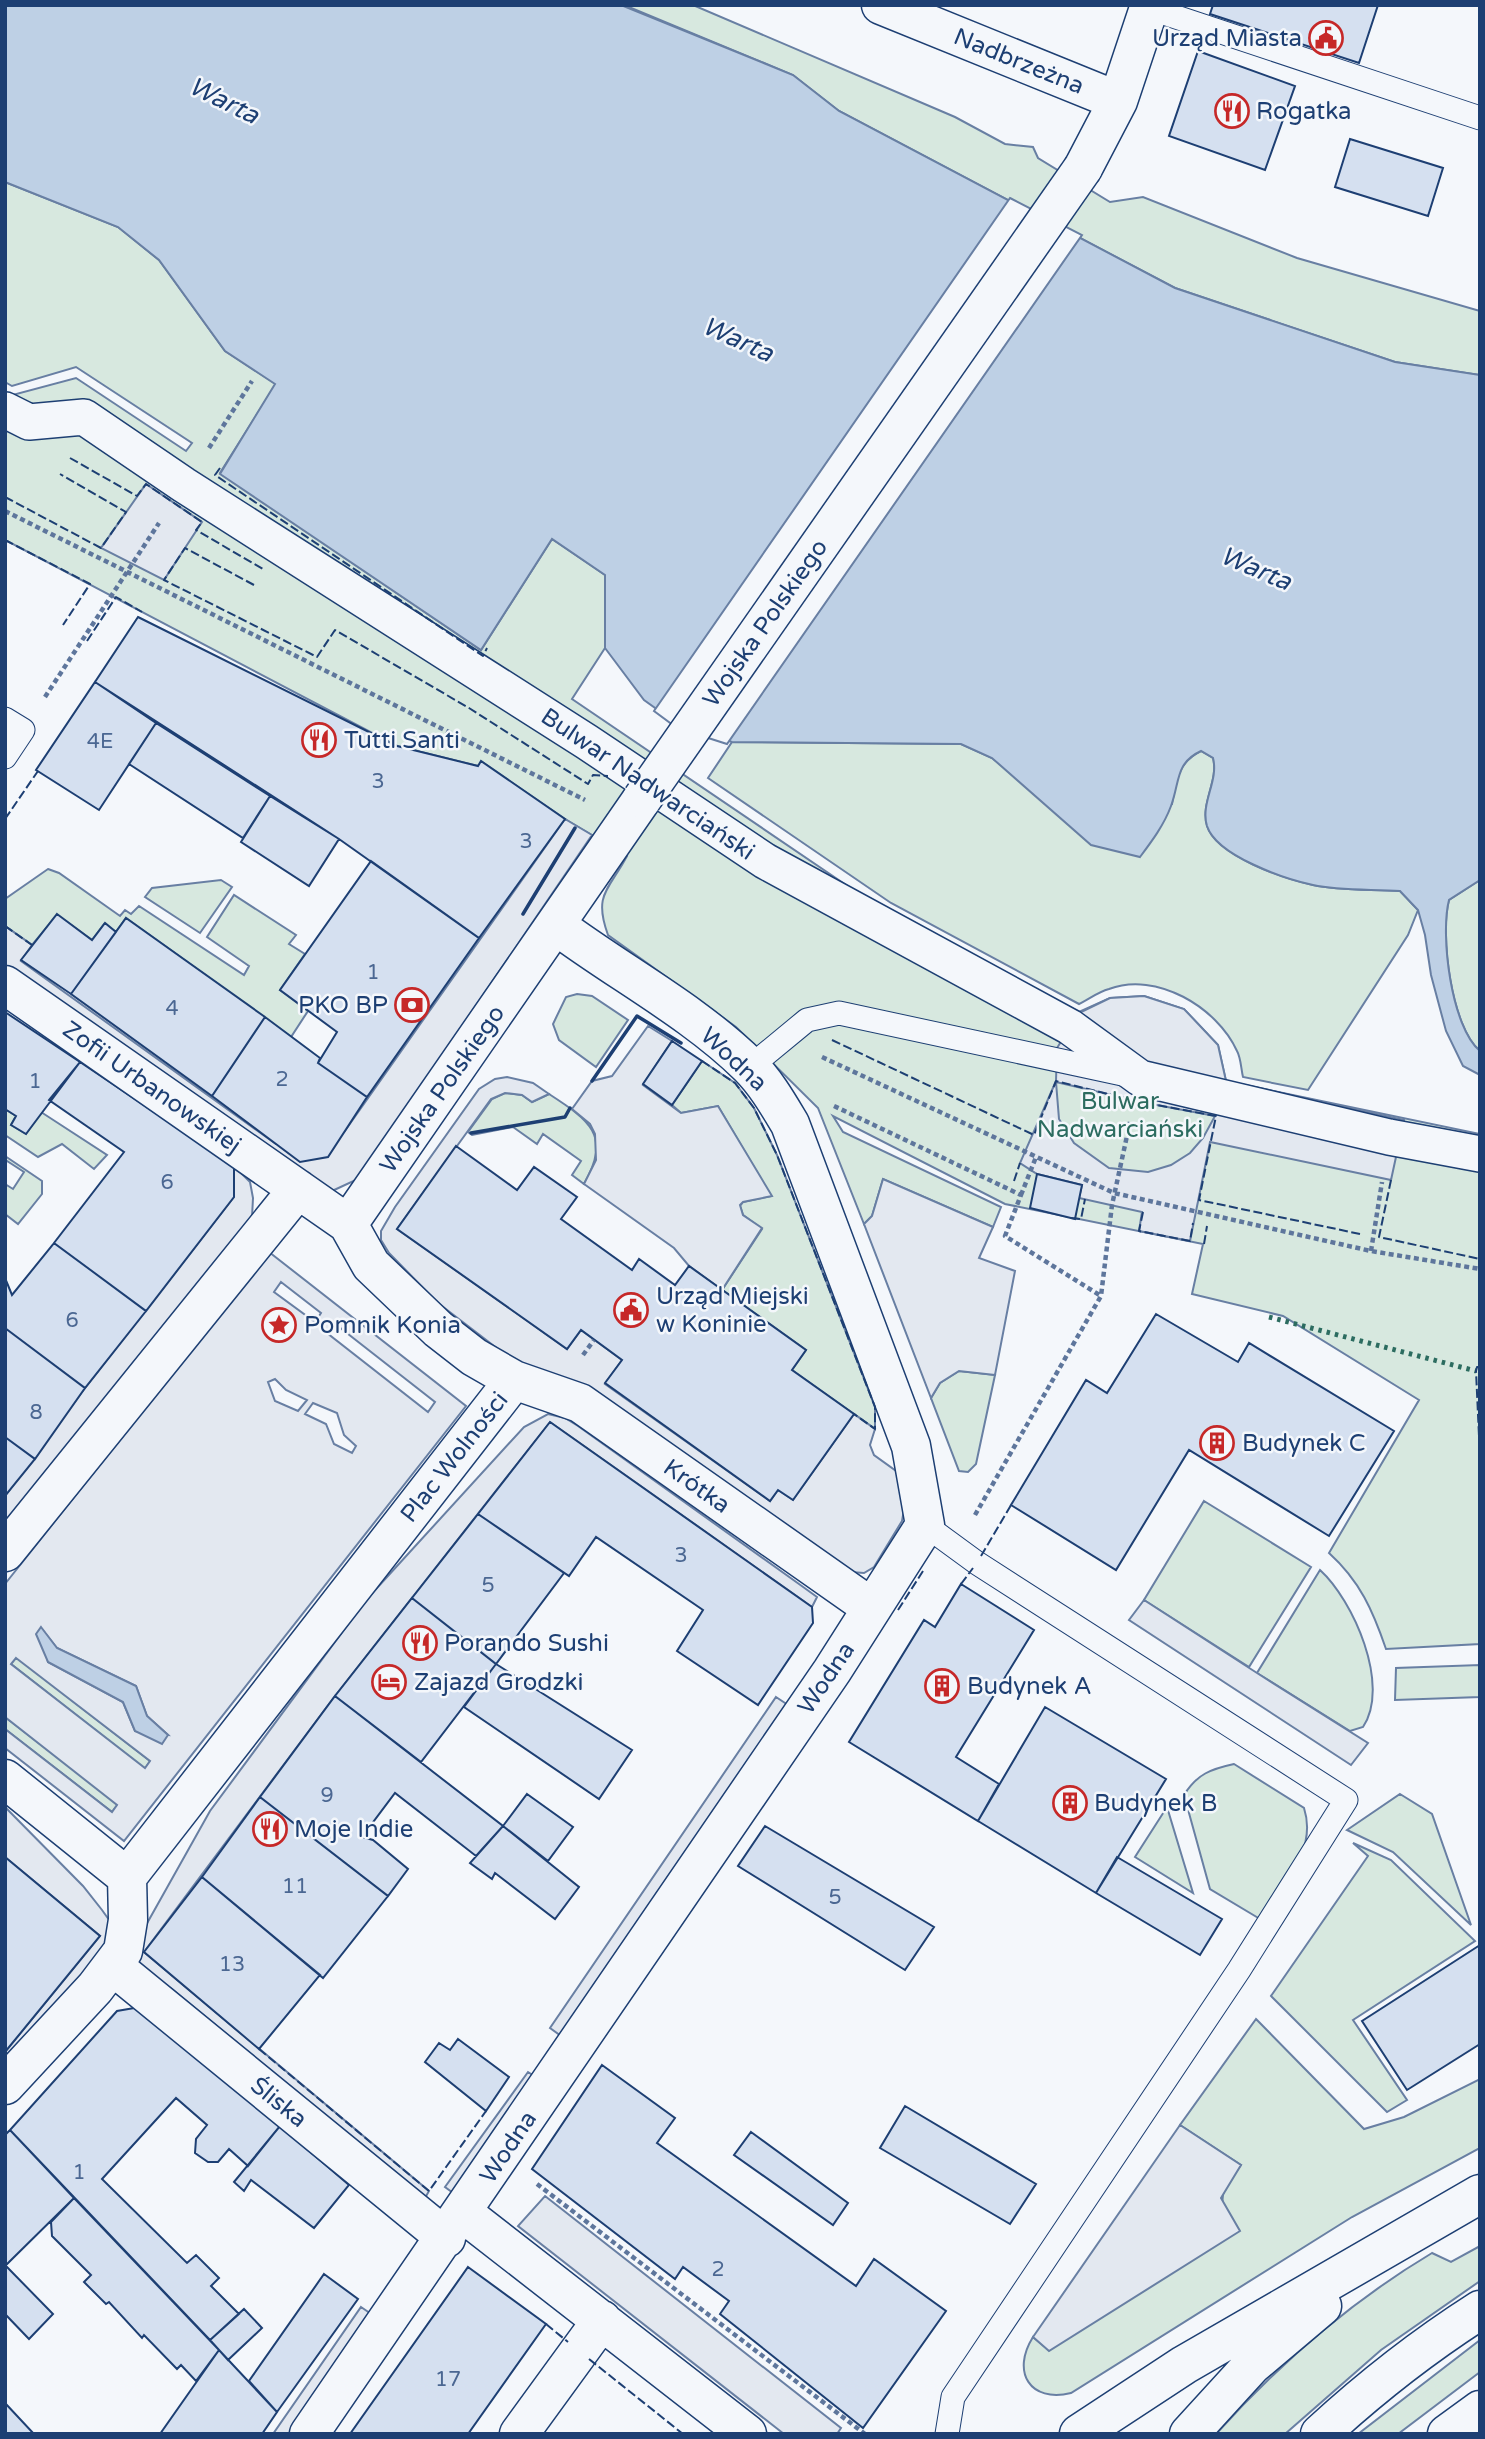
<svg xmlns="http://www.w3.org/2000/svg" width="1485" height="2439" font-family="'Varela Round',sans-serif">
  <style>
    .green { fill: #d7e8df; stroke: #687fa3; stroke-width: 2 }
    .parking { fill: #e3e8f0; stroke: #687fa3; stroke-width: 2; fill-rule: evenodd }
    .water { fill: #bed0e5; stroke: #687fa3; stroke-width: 2 }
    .pier { fill: #f4f7fb; stroke: #687fa3; stroke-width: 2 }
    .building { fill: #d5e0f0; stroke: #1d3f73; stroke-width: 2 }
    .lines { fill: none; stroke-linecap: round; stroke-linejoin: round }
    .service-casing { stroke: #1d3f73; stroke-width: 25 }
    .pedestrian-casing { stroke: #1d3f73; stroke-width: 38 }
    .minor-casing { stroke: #1d3f73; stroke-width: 41 }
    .primary-casing { stroke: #1d3f73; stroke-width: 41 }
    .path { stroke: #5e769c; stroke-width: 4.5; stroke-dasharray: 5 3.5; stroke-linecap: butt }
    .service { stroke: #f4f7fb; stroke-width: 23 }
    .pedestrian { stroke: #f4f7fb; stroke-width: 35 }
    .minor { stroke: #f4f7fb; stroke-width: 38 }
    .primary { stroke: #f4f7fb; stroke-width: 38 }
    .minor-bridge-casing { stroke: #1d3f73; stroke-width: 41; stroke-linecap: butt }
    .minor-bridge { stroke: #f4f7fb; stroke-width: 38 }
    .hedge { stroke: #2c6c60; stroke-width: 5; stroke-dasharray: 3.5 5; stroke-linecap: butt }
    .fence { stroke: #1d3f73; stroke-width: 2; stroke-dasharray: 9 3.5; stroke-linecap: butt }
    .wall { stroke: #1d3f73; stroke-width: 3.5 }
    .labels { text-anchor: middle; stroke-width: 5; stroke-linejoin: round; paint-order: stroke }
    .number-label { font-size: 21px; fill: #4b6792 }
    .poi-label { font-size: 24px; fill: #1d3f73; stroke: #f4f7fb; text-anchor: start }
    .street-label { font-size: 24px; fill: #1d3f73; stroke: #f4f7fb }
    .park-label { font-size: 24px; fill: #2c6c60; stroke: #f4f7fb }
    .water-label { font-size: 26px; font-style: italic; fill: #1d3f73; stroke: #f4f7fb }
  </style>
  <rect width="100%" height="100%" fill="#f4f7fb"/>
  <!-- green -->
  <path class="green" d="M624 5H693L955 117 1005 144 1033 147 1038 158 1110 202 1143 197 1297 258 1480 311V375L1395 362 1175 288 839 111 793 75Z
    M5 182 118 227 159 260 225 351 276 384 220 473 481 650 552 539 605 575V648L572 699 880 908 1079 1012 1110 998 1144 996 1184 1009 1218 1045 1226 1081 1480 1134V1644L1386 1649C1373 1611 1360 1581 1329 1553L1419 1400 1283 1316 1192 1294 1203 1244 1005 1204 833 1116 843 1132 1001 1207 993 1227 883 1179 872 1216 864 1224 818 1108 736 1027 608 935C593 894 609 890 627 856L565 819 482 762 478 766 397 746 5 540V394L9 396 76 378 186 451 192 443 76 367 12 386 5 382Z
    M732 742 961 744 992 758 1025 784 1172 804C1176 781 1178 762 1201 751L1213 758C1219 781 1200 803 1207 826 1216 856 1285 879 1313 885 1340 891 1372 889 1400 891L1418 910 1408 935 1308 1090 1243 1077C1241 1069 1241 1058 1237 1051 1217 1007 1156 971 1109 989 1098 992 1089 999 1079 1004L891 903 708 778Z
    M48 869 59 873 120 916 125 910 131 914 139 906 244 975 249 966 207 937 234 895 296 935 289 944 305 954 280 990 308 1011 291 1037 126 918 116 932 104 924 92 940 57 915 32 945 5 926V899Z
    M221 880 232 887 200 933 145 897 152 888Z
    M1480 880V1051C1451 1027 1440 934 1449 900Z
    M577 994 592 996 628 1020 596 1067 559 1040 553 1024 566 997Z
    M702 1061 735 1083 754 1108 777 1155 875 1407V1429L792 1370 806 1350 722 1290 762 1229 743 1215 740 1206 743 1202 771 1196 718 1106 681 1113 672 1105Z
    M505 1093 522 1095 532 1102 549 1094C589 1120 612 1135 584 1184L572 1175 581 1161 543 1134 537 1144 513 1127 472 1135 468 1132 492 1099Z
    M5 1109 16 1116 11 1125 26 1134 41 1112 107 1155 94 1169 62 1144 38 1157 5 1135Z
    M5 1156 42 1181V1194L18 1224 5 1214V1184L13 1189 24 1172 7 1161 5 1163Z
    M959 1371 995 1375 976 1464 968 1472 959 1471 931 1398 940 1383Z
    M1204 1501 1311 1567 1249 1667 1144 1600Z
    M1320 1570C1353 1600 1391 1685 1363 1727L1350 1731 1257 1673Z
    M16 1657 150 1761 145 1769 11 1664Z
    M1480 1665V1697L1395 1700 1396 1668Z
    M5 1717 118 1804 112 1812 5 1729Z
    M1234 1764 1304 1808C1318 1851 1282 1886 1260 1919L1210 1889 1184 1795C1197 1774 1211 1769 1234 1764Z
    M1400 1794 1432 1814 1471 1925 1393 1852 1347 1830Z
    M1167 1807 1193 1893 1135 1857Z
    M1353 1843 1391 1860 1475 1941 1353 2020 1407 2100 1387 2112 1271 1996 1368 1856Z
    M1256 2019 1364 2129 1404 2117 1480 2079V2148L1352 2217 1071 2393C1030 2403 1011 2372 1033 2337L1049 2350 1224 2209C1218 2191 1231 2179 1241 2165L1180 2125Z
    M1480 2246V2281L1381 2350 1285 2434H1216C1280 2363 1350 2302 1432 2253L1451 2262Z
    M1480 2340V2372L1476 2375 1398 2434H1358Z"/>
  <!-- parking -->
  <path class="parking" d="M146 484 202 522 164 580 101 548Z
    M565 819 592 835 358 1179 332 1191 5 971V926L32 945 21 961 276 1144 344 1132Z
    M1144 996 1184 1009 1218 1045 1226 1081 1404 1120 1391 1180 1210 1142 1190 1241 1139 1231 1142 1212 1079 1198 1082 1185 1037 1174 1020 1163 1056 1081 1057 1048 1079 1013 1110 998ZM1056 1082 1146 1103 1215 1116 1203 1138 1190 1153 1171 1165 1148 1172 1109 1168 1074 1143 1059 1119Z
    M648 1026 672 1041 643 1085 681 1113 718 1106 772 1196 743 1202 740 1205 743 1215 762 1228 722 1290 689 1266 674 1248 584 1184 596 1160 595 1134 590 1124 572 1109 592 1081 612 1076Z
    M507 1077 533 1083 549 1094 532 1102 522 1095 505 1093 491 1099 397 1229 567 1349 581 1330 622 1360 605 1384 770 1501 778 1490 793 1500 854 1414 875 1429 870 1445 874 1455 903 1476 908 1487 902 1521 874 1567 864 1573 851 1572 511 1359 438 1303 389 1253 381 1240V1231L395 1207 479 1089 495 1079Z
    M234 1166 250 1182 253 1198 252 1217 5 1524V1496L85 1388 234 1197Z
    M883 1179 993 1227 979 1258 1015 1271 995 1375 959 1371 940 1383 931 1398 864 1224 872 1216Z
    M269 1252 466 1406 124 1841 5 1748V1729L112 1812 117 1805 5 1717V1584ZM281 1282 321 1313 315 1322 274 1292ZM277 1312 293 1324 281 1340 265 1328ZM334 1323 435 1402 428 1412 327 1333ZM275 1379 286 1390 307 1400 298 1411 275 1401 268 1382ZM313 1403 337 1413 344 1435 356 1446 352 1453 334 1444 326 1424 305 1414ZM41 1628 57 1648 136 1686 147 1716 168 1735 135 1731 123 1702 48 1662ZM16 1658 150 1761 145 1768 11 1664Z
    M548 1414 565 1418 578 1426 799 1584 817 1597 812 1607 550 1422 335 1696 144 1952 429 2191 425 2198 172 1989 127 1959 210 1811 366 1600 524 1427Z
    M1144 1600 1257 1673 1368 1743 1351 1765 1129 1620Z
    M776 1697 794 1709 568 2041 550 2028Z
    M5 1807 83 1886 102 1910 112 1924V1948L5 2072V2052L100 1936 5 1857Z
    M528 2072 543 2082 460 2198 445 2187Z
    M1180 2125 1241 2165 1221 2198 1240 2231 1049 2351 1033 2337Z
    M545 2196 841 2428 837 2434H784L518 2226Z
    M361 2307 377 2318 297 2434H273Z"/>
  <!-- water -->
  <path class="water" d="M5 5H621L793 75 839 111 1175 288 1395 362 1480 375V880L1449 900C1440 934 1451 1027 1480 1051V1075L1463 1066 1446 1031 1431 975 1425 935 1418 910 1400 891C1372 889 1340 891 1313 885 1285 879 1217 856 1207 826 1200 803 1219 781 1213 758L1201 751C1175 763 1180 782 1171 806 1164 825 1152 841 1140 857L1091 845 992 758 961 744 732 742 679 725 644 700 605 648V575L552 539 481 650 220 474 275 384 225 351 159 260 118 227 5 182Z
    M41 1627 57 1648 136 1686 147 1716 168 1735 162 1744 135 1731 123 1702 48 1662 36 1634Z"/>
  <!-- pier -->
  <path class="pier" d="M1010 198 1082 235 727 744 677 728 654 711Z"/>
  <!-- building -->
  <path class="building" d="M1213 5H1378L1359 63 1210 14Z
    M1198 51 1295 86 1265 170 1169 136Z
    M1350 139 1443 168 1428 216 1335 187Z
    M138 617 397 746 478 766 481 761 565 819 479 938 339 839 95 682Z
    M95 682 156 723 99 810 36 770Z
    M156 723 270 796 243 838 129 764Z
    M270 796 339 839 309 886 241 842Z
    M371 861 479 938 367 1097 318 1063 337 1032 280 990Z
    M57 914 92 940 105 923 116 932 71 994 21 960Z
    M126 918 265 1017 212 1096 71 994Z
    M5 1012 80 1062 26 1134 11 1125 16 1116 5 1109Z
    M265 1017 320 1058 318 1063 367 1097 328 1157 300 1162 212 1096Z
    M672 1041 702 1061 672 1105 643 1084Z
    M80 1062 234 1166V1197L146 1311 54 1243 124 1152 49 1100Z
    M456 1146 517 1190 534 1167 577 1197 561 1219 632 1270 639 1259 675 1285 689 1266 806 1350 792 1370 854 1414 793 1500 778 1490 770 1501 605 1383 622 1360 581 1330 567 1349 397 1229Z
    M1037 1174 1082 1185 1075 1219 1030 1208Z
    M54 1243 146 1311 85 1388 5 1328V1278L12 1295Z
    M1156 1314 1238 1362 1249 1343 1394 1431 1329 1536 1189 1450 1116 1570 1011 1505 1086 1380 1107 1393Z
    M5 1328 85 1388 35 1459 5 1437Z
    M550 1422 812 1607 813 1623 758 1705 677 1651 703 1610 596 1537 569 1576 478 1514Z
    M5 1437 35 1459 5 1496Z
    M478 1514 564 1573 496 1664 412 1598Z
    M961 1584 1034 1630 956 1757 999 1784 978 1821 849 1742 924 1620 935 1627Z
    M412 1598 496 1664 421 1762 335 1696Z
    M496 1664 632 1750 599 1799 464 1707Z
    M335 1696 503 1826 476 1856 395 1793 362 1837 373 1840 408 1869 388 1896 260 1797Z
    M1045 1707 1166 1779 1096 1893 978 1821Z
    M527 1794 573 1827 548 1861 503 1826Z
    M260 1797 388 1896 323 1978 202 1877Z
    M503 1826 579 1887 555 1919 495 1873 492 1879 470 1863Z
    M765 1826 934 1927 905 1970 738 1866Z
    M5 1857 100 1936 5 2052Z
    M1117 1857 1222 1919 1200 1955 1096 1893Z
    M202 1877 320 1975 259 2049 144 1952Z
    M1480 1945V2044L1407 2090 1362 2021Z
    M140 2007 280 2126 248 2166 229 2149 218 2162H208L195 2153 196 2139 207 2125 176 2098 102 2179 187 2263 196 2255 219 2278 211 2286 239 2314 210 2340 10 2130 117 2011Z
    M458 2039 509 2077 486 2111 425 2062 439 2043 450 2050Z
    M602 2065 675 2118 657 2143 856 2286 874 2259 946 2311 863 2428 720 2314 729 2301 683 2267 675 2279 532 2169Z
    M905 2106 1036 2184 1010 2224 880 2148Z
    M280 2126 349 2185 314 2228 251 2180 244 2191 234 2182Z
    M10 2130 74 2198 5 2266V2135Z
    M751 2132 848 2203 833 2225 734 2155Z
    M74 2198 219 2350 196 2381 181 2365 177 2369 144 2335 142 2338 109 2302 106 2304 84 2282 91 2275 52 2236 51 2222Z
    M6 2266 53 2314 29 2339 5 2314Z
    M468 2267 546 2324 468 2434H350Z
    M324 2274 358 2299 277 2412 249 2381Z
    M244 2309 262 2328 228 2360 210 2340Z
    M219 2350 277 2412 262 2434H160Z
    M5 2403 34 2434H5Z"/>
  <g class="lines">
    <!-- service casing -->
    <g class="service-casing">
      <path id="service" d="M1149 8 1480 118
        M5 719 23 730 5 757
        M750 1067 807 1020 839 1013 1127 1075
        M925 1525 977 1563 1346 1800 1239 1970 953 2397 947 2434"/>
    </g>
    <!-- pedestrian casing -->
    <g class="pedestrian-casing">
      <path id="pedestrian" d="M5 410 29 422 84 417 184 485 587 742 765 861 1070 1027 1140 1078 1389 1137 1480 1154"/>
    </g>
    <!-- minor casing -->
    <g class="minor-casing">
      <path id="minor" d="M881 5 1118 101
        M1083 168 1118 101 1150 5
        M5 985 348 1224 371 1265 438 1329 474 1357 514 1380 580 1403 872 1608
        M348 1224 642 799
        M5 1552 298 1189
        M5 1779 127 1877
        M127 1877 514 1380
        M113 1966 446 2238
        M5 2085 95 1988 123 1951 128 1920 127 1877
        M463 2213 747 2434
        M309 2434 832 1671 925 1525 911 1446 790 1124C778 1104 766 1083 749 1066 693 1011 620 973 557 926
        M519 2434 602 2320"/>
    </g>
    <!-- primary casing -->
    <g class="primary-casing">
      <path id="primary" d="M1079 2434 1184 2365 1480 2194
        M1189 2434 1252 2365 1322 2306
        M1320 2434C1371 2387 1422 2347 1480 2310
        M1447 2434 1480 2410"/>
    </g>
    <!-- path -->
    <path class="path" d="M209 448 252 381
      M5 511 585 800
      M45 697 159 523
      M822 1057 1114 1193 1371 1251 1480 1269
      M834 1106 1021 1195 1005 1236 1101 1296
      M1021 1195 1036 1157
      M1371 1251 1382 1182
      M583 1355 594 1340
      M975 1515 1101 1296 1112 1205 1130 1122
      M537 2184 865 2434"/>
    <!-- service -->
    <use href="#service" class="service"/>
    <!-- pedestrian -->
    <use href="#pedestrian" class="pedestrian"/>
    <!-- minor -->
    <use href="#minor" class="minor"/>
    <!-- primary -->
    <use href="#primary" class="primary"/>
    <!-- minor-bridge casing -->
    <g class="minor-bridge-casing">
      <path id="minor-bridge" d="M642 799 1083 168"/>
    </g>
    <!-- minor-bridge -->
    <use href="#minor-bridge" class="minor-bridge"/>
    <!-- hedge -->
    <path class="hedge" d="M1269 1317 1476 1371"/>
    <!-- fence -->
    <path class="fence" d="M70 458 137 496 146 484 202 522 196 530 263 569
      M220 468 215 475 483 656 487 648
      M5 497 101 548 126 512 60 474
      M5 540 90 584 63 625
      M254 585 185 548 164 580 317 657 335 630 469 708 588 784 593 775 608 776
      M87 641 116 597 142 612
      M5 819 38 771
      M5 926 32 945
      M832 1040 1034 1135 1056 1081 1124 1098
      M702 1061 735 1083 754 1108 777 1155 875 1407V1429L854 1414
      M1146 1103 1216 1116 1199 1200 1360 1234
      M1391 1180 1379 1237 1480 1259
      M1014 1181 1020 1163
      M1143 1212 1139 1231 1190 1241 1193 1223
      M1071 1218 1081 1219 1085 1199
      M1204 1244 1207 1226
      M1480 1367H1477L1476 1371 1480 1458
      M981 1556 1011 1505
      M961 1584 973 1568
      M898 1610 923 1571
      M259 2049 429 2191 486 2111
      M546 2324 568 2342
      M589 2359 683 2434"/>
    <!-- wall -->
    <path class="wall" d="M523 914 575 828
      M592 1081 637 1016 681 1043
      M471 1133 565 1117 570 1108"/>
  </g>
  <!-- icons -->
  <defs>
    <g id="civic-ring" transform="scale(1.75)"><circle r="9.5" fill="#f4f7fb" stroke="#c62828" stroke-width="1.5"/><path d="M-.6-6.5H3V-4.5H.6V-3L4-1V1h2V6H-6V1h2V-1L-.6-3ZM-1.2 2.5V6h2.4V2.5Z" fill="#c62828"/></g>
    <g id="restaurant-ring" transform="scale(1.75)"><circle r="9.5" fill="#f4f7fb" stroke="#c62828" stroke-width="1.5"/><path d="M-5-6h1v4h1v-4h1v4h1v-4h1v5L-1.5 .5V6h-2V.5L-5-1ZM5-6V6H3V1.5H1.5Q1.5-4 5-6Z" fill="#c62828"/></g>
    <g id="bank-ring" transform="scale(1.75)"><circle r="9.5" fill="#f4f7fb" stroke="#c62828" stroke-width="1.5"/><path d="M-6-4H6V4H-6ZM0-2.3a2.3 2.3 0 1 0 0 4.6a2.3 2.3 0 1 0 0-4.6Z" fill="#c62828"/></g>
    <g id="sight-ring" transform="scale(1.75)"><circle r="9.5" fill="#f4f7fb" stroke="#c62828" stroke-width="1.5"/><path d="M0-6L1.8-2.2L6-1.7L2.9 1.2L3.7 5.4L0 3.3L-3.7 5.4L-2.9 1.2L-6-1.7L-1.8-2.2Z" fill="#c62828"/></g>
    <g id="building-ring" transform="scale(1.75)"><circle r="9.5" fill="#f4f7fb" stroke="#c62828" stroke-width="1.5"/><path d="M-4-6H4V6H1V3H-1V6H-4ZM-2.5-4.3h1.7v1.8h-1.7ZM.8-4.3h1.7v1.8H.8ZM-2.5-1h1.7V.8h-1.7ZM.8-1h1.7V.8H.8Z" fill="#c62828"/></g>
    <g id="hotel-ring" transform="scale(1.75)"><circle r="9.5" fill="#f4f7fb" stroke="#c62828" stroke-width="1.5"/><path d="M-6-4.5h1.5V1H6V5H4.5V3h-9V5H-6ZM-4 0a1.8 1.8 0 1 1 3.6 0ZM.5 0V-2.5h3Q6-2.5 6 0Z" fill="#c62828"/></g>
  </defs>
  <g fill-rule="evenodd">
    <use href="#civic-ring" x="1326" y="38"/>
    <use href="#restaurant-ring" x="1232" y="111"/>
    <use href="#restaurant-ring" x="319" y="740"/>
    <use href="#bank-ring" x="412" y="1005"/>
    <use href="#civic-ring" x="631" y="1310"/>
    <use href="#sight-ring" x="279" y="1325"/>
    <use href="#building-ring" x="1217" y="1443"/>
    <use href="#restaurant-ring" x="420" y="1643"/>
    <use href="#hotel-ring" x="389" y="1682"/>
    <use href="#building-ring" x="942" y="1686"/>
    <use href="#building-ring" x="1070" y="1803"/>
    <use href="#restaurant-ring" x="270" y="1829"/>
  </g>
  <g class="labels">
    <!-- number labels -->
    <g class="number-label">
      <text x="100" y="748">4E</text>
      <text x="378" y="788">3</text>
      <text x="526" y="848">3</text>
      <text x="373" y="979">1</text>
      <text x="172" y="1015">4</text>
      <text x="282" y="1086">2</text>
      <text x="35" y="1088">1</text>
      <text x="167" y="1189">6</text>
      <text x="72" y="1327">6</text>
      <text x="36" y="1419">8</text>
      <text x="681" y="1562">3</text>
      <text x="488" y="1592">5</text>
      <text x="327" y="1802">9</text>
      <text x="295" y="1893">11</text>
      <text x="835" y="1904">5</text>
      <text x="232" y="1971">13</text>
      <text x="79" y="2179">1</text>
      <text x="718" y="2276">2</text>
      <text x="448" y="2386">17</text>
    </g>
    <!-- poi labels -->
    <g class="poi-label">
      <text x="1302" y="46" text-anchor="end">Urząd Miasta</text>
      <text x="1256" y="119">Rogatka</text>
      <text x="344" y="748">Tutti Santi</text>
      <text x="388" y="1013" text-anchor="end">PKO BP</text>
      <text x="656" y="1304">Urząd Miejski<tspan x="656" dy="28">w Koninie</tspan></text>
      <text x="304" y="1333">Pomnik Konia</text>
      <text x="1242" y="1451">Budynek C</text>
      <text x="444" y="1651">Porando Sushi</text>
      <text x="414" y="1690">Zajazd Grodzki</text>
      <text x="967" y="1694">Budynek A</text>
      <text x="1094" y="1811">Budynek B</text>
      <text x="294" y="1837">Moje Indie</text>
    </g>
    <!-- street labels -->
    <g class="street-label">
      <text transform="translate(1019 61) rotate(22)" y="8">Nadbrzeżna</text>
      <text transform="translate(765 623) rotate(-55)" y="8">Wojska Polskiego</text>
      <text transform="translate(648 784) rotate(34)" y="8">Bulwar Nadwarciański</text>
      <text transform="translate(734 1059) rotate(43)" y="8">Wodna</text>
      <text transform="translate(152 1087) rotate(35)" y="8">Zofii Urbanowskiej</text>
      <text transform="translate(442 1089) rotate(-55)" y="8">Wojska Polskiego</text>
      <text transform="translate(454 1457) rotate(-52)" y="8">Plac Wolności</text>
      <text transform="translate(697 1486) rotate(35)" y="8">Krótka</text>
      <text transform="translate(826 1678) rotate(-56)" y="8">Wodna</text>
      <text transform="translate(279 2102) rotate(39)" y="8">Śliska</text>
      <text transform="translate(508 2147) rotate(-56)" y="8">Wodna</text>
    </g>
    <!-- park labels -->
    <g class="park-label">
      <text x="1120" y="1109">Bulwar<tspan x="1120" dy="28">Nadwarciański</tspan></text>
    </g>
    <!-- water labels -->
    <g class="water-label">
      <text transform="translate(224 100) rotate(26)" y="9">Warta</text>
      <text transform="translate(738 339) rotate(24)" y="9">Warta</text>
      <text transform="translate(1256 568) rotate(23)" y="9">Warta</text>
    </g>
  </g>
  <!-- border -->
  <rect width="1485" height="2439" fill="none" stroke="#1d3f73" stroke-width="14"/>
</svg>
